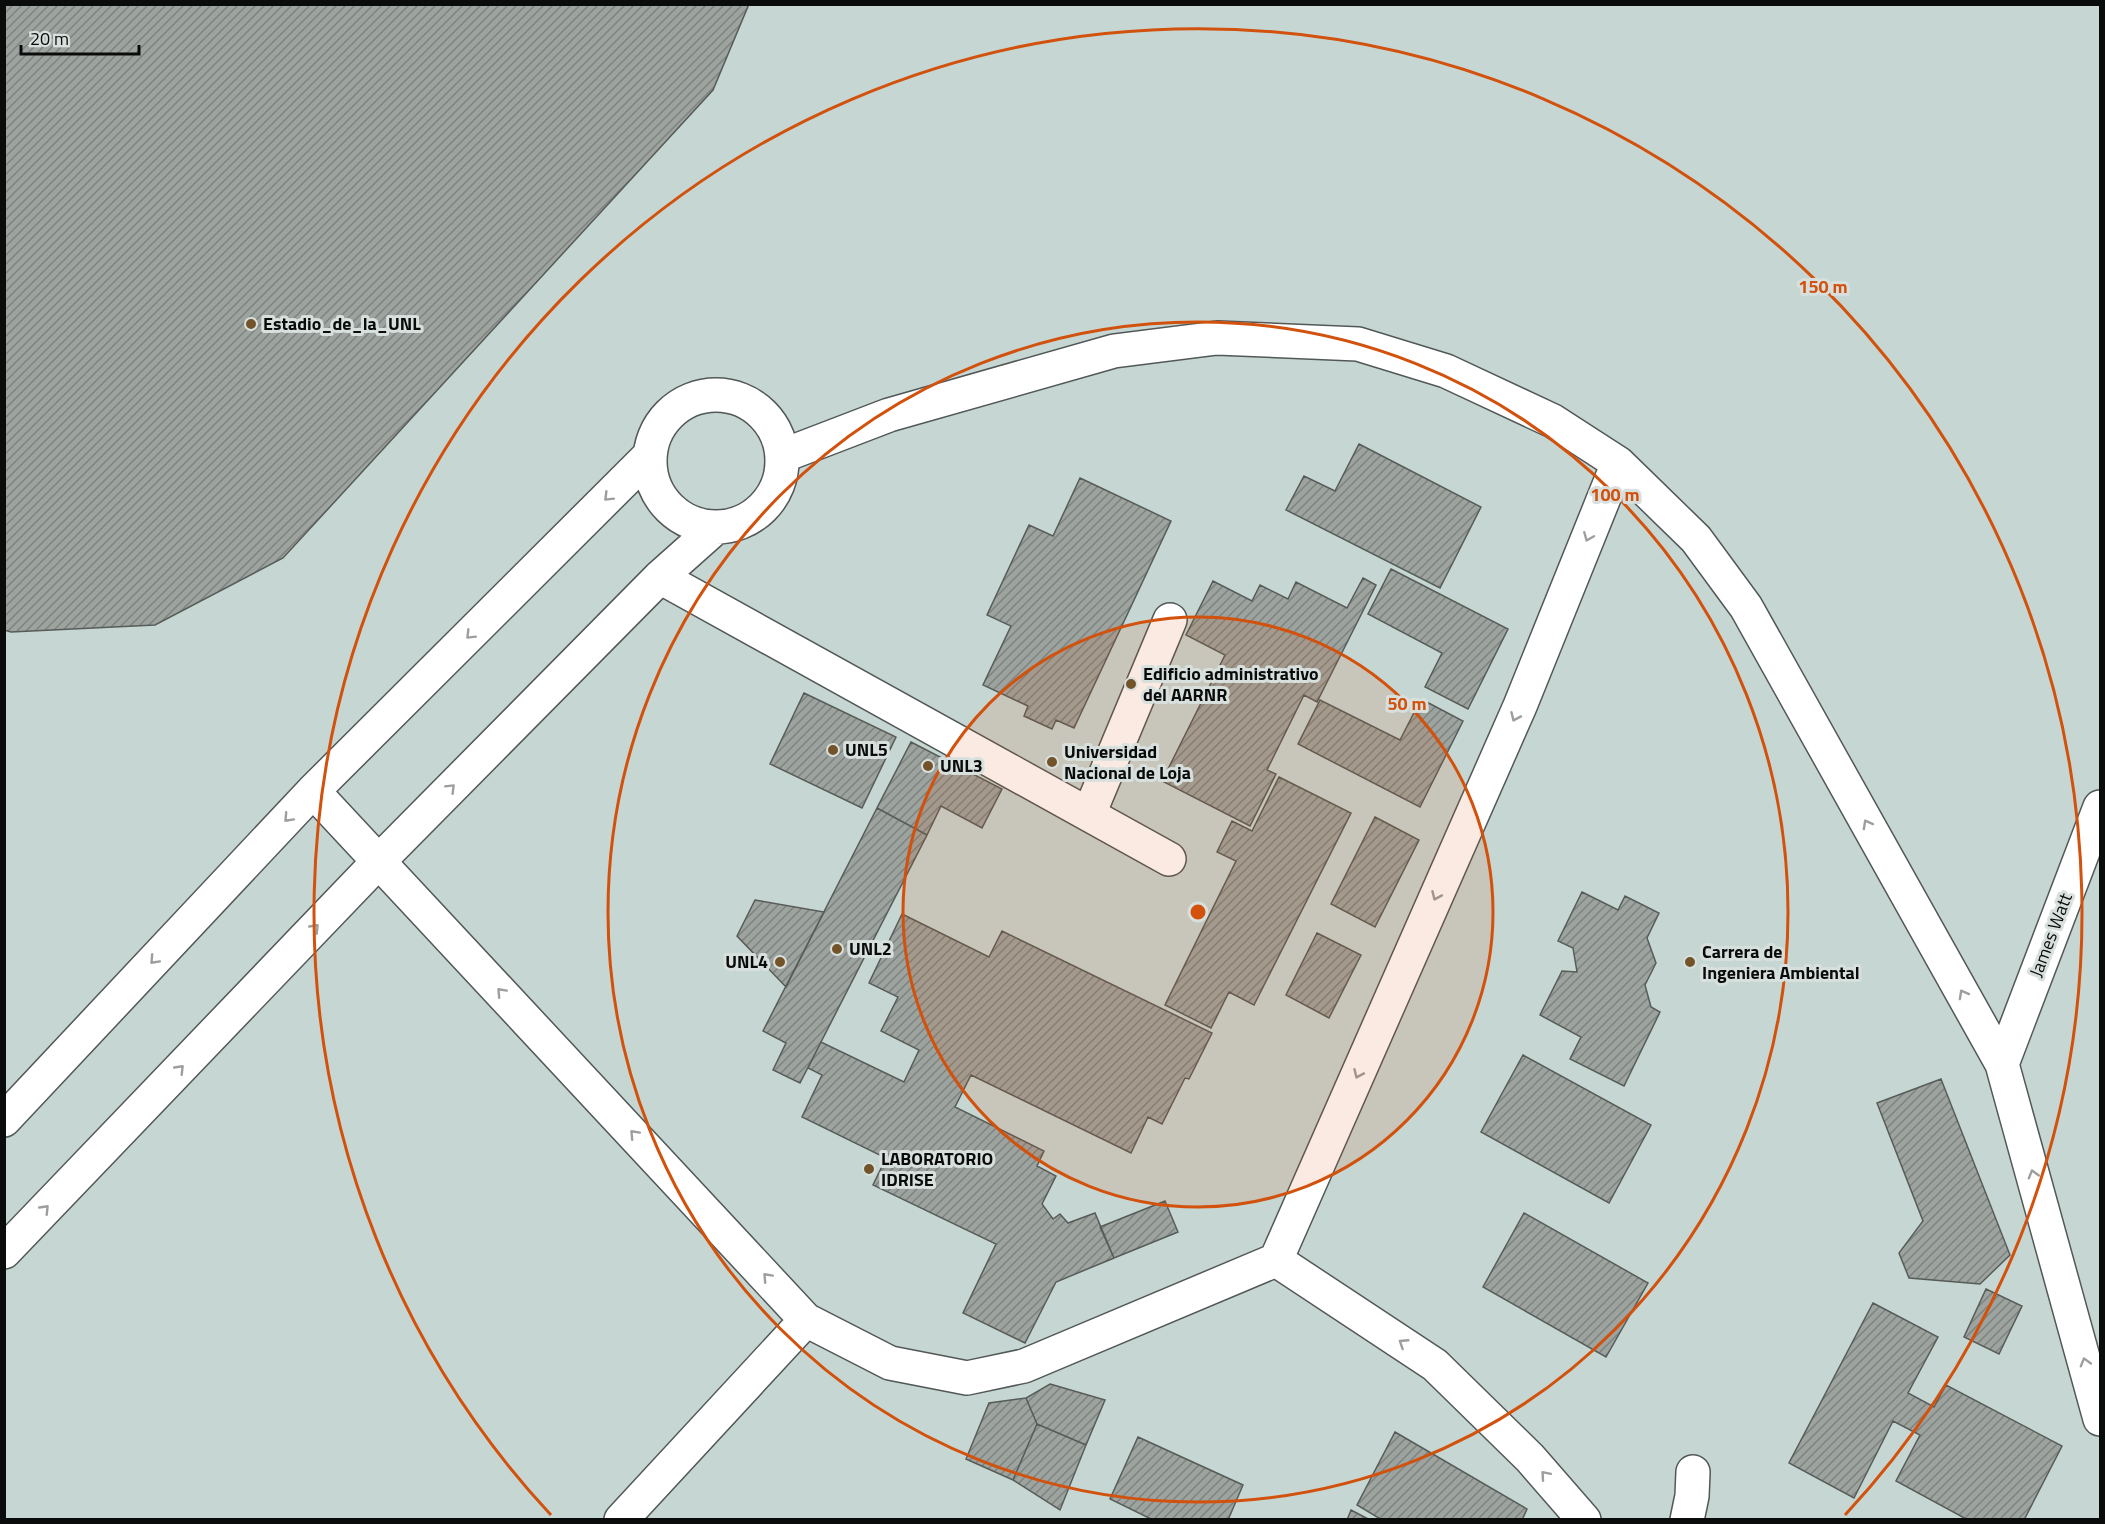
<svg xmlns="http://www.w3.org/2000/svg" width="2105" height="1524" font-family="'Titillium Web',sans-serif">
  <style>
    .built { fill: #c6d7d3 }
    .building { fill: url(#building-hatch); stroke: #575c59; stroke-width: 1.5 }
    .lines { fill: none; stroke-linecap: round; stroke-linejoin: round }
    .minor-casing { stroke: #525857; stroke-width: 36 }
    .minor { stroke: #fff; stroke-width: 33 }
    .oneway { stroke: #9d9e9e }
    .ring { fill: none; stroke: #d2510c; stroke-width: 3 }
    .poi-dot { fill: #735329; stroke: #d8e0de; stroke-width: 2 }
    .labels { text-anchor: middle; stroke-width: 6; stroke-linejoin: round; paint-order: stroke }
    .poi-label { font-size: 18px; font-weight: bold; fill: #0a0c0c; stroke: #d8e0de; text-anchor: start }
    .street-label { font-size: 18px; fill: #0a0c0c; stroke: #d8e0de }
    .centre { fill: #d2510c; stroke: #d8e0de; stroke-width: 3 }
    .ring-label { font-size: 18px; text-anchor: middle; font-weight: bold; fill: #d2510c; stroke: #d8e0de; stroke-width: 6; stroke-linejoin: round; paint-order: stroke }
  </style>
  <defs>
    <pattern id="building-hatch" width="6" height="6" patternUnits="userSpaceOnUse" patternTransform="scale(1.5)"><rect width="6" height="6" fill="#9da39f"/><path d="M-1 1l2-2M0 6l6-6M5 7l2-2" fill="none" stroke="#7e8380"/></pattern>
  </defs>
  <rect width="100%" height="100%" fill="#d8e0de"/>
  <!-- built -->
  <path class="built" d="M5 5H2100V1519H5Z"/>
  <!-- building -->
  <path class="building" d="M4 4H749L713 90 283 558 155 625 11 632 4 630Z
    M1359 444 1481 507 1440 588 1286 510 1304 476 1335 491Z
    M1080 478 1171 521 1074 728 1056 720 1052 729 1024 716 1028 706 983 685 1011 626 987 615 1029 525 1053 536Z
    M1391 569 1508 629 1468 709 1425 687 1442 653 1368 614Z
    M1363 578 1376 585 1317 702 1304 695 1267 770 1276 774 1250 826 1162 781 1225 655 1186 635 1213 581 1252 601 1260 585 1288 599 1296 582 1347 608Z
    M804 693 896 737 862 808 770 764Z
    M1421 699 1463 721 1420 807 1298 744 1320 700 1400 740Z
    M911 742 1002 789 982 828 941 806 927 835 877 808Z
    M1279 777 1351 813 1254 1005 1229 992 1211 1028 1165 1005 1236 861 1217 852 1232 821 1252 831Z
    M877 808 927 835 800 1083 773 1070 786 1043 763 1031Z
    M1375 817 1419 840 1375 927 1331 904Z
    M1582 892 1618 910 1625 896 1659 913 1647 938 1656 963 1645 985 1651 1007 1660 1012 1624 1086 1570 1059 1581 1037 1540 1015 1562 971 1577 972 1573 948 1558 941Z
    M755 900 824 912 786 987 737 936Z
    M902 914 989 957 1002 931 1212 1033 1189 1079 1185 1078 1162 1124 1148 1117 1131 1153 971 1075 955 1107 1044 1151 1037 1166 1056 1176 1042 1204 1053 1219 1060 1214 1068 1223 1095 1213 1114 1258 1056 1282 1025 1343 963 1313 996 1244 873 1185 886 1158 802 1117 822 1075 808 1068 821 1042 904 1082 919 1050 881 1031 898 997 869 983Z
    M1317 933 1361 955 1329 1018 1286 995Z
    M1523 1055 1651 1125 1609 1203 1481 1132Z
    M1941 1079 2010 1255 1980 1284 1909 1278 1899 1253 1923 1221 1877 1103Z
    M1165 1201 1178 1232 1114 1258 1100 1227Z
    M1524 1213 1648 1283 1606 1357 1483 1287Z
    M1986 1289 2022 1306 1999 1354 1964 1337Z
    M1873 1303 1938 1337 1908 1393 1934 1407 1946 1385 2062 1446 2024 1520H1968L1896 1481 1920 1435 1893 1421 1854 1498 1789 1463Z
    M1050 1384 1105 1400 1086 1445 1037 1424 1026 1398Z
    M1026 1398 1037 1424 1013 1480 966 1459 989 1403Z
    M1037 1424 1086 1445 1060 1510 1013 1480Z
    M1395 1432 1527 1509 1522 1520H1382L1357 1505Z
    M1138 1437 1243 1485 1228 1520H1153L1110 1499Z
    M1351 1510 1370 1520H1347Z"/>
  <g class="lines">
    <!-- minor casing -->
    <g class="minor-casing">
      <path id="minor" d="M650 461a66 66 0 1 1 132 0a66 66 0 1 1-132 0Z
        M782 456 889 415 1114 351 1217 338 1358 344 1446 371 1553 421 1618 463 1696 539 1746 607 2002 1064 2100 1419
        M660 577 1169 859
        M313 791 806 1320 890 1363 967 1378 1024 1366 1276 1260 1520 706 1618 463
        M1089 814 1170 620
        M2002 1064 2100 807
        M4 1120 313 791 649 456
        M4 1252 379 861 660 577 715 528
        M1276 1260 1435 1365 1530 1458 1584 1520
        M621 1520 806 1320
        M1687 1520 1692 1496 1693 1472"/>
    </g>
    <!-- minor -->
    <use href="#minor" class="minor"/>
  </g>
  <!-- one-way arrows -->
  <defs><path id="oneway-chevron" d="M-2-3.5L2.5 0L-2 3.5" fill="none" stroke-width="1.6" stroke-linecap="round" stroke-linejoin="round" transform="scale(1.5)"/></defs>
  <g class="oneway">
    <use href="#oneway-chevron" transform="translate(608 497) rotate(135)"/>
    <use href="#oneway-chevron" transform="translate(1588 537) rotate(112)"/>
    <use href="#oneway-chevron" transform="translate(470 635) rotate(135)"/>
    <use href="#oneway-chevron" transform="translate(1515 717) rotate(114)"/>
    <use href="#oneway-chevron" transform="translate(451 788) rotate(-45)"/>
    <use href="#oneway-chevron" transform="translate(288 818) rotate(133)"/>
    <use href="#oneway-chevron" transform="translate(1867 824) rotate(-119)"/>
    <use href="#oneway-chevron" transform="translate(1436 896) rotate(114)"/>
    <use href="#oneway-chevron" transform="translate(315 928) rotate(-46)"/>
    <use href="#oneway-chevron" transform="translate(154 960) rotate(133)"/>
    <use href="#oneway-chevron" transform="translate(501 992) rotate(-133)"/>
    <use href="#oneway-chevron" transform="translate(1963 994) rotate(-119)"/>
    <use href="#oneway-chevron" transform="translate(180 1069) rotate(-46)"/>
    <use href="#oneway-chevron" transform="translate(1358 1074) rotate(114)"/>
    <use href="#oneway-chevron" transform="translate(634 1134) rotate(-133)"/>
    <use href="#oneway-chevron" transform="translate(2033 1174) rotate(-106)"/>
    <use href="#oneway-chevron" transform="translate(45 1209) rotate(-46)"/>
    <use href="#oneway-chevron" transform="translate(767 1277) rotate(-133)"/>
    <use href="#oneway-chevron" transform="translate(1403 1343) rotate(-147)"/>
    <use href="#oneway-chevron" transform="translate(2085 1362) rotate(-106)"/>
    <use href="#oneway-chevron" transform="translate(1545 1475) rotate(-131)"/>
  </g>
  <!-- distance rings -->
  <circle cx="1198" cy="912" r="295" fill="#d2510c" fill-opacity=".12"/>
  <g class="ring">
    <circle cx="1198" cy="912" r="295"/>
    <circle cx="1198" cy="912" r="590"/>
    <path d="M551 1515A884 884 0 1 1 1845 1515"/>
  </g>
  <!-- markers -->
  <g class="poi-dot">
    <circle cx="251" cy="324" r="6"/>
    <circle cx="1131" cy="684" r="6"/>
    <circle cx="833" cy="750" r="6"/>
    <circle cx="1052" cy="762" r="6"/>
    <circle cx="928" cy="766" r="6"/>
    <circle cx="837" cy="949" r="6"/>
    <circle cx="780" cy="962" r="6"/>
    <circle cx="1690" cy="962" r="6"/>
    <circle cx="869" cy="1169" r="6"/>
  </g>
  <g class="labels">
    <!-- poi labels -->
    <g class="poi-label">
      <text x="263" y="330">Estadio_de_la_UNL</text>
      <text x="1143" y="680">Edificio administrativo<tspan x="1143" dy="21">del AARNR</tspan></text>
      <text x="845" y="756">UNL5</text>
      <text x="1064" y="758">Universidad<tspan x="1064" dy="21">Nacional de Loja</tspan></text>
      <text x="940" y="772">UNL3</text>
      <text x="849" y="955">UNL2</text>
      <text x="1702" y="958">Carrera de<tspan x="1702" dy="21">Ingeniera Ambiental</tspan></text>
      <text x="768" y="968" text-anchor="end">UNL4</text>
      <text x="881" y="1165">LABORATORIO<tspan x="881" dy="21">IDRISE</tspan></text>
    </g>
    <!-- street labels -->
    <g class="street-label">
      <text transform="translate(2051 935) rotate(-69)" y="6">James Watt</text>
    </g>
  </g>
  <circle cx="1198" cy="912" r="9" class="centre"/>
  <g class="ring-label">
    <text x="1823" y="293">150 m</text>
    <text x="1615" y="501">100 m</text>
    <text x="1407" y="710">50 m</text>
  </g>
  <!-- border -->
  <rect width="2105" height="1524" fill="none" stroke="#0a0c0c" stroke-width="12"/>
  <!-- scale -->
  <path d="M21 45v9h118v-9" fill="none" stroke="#0a0c0c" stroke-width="3"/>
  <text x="30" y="45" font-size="18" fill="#0a0c0c" stroke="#d8e0de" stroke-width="4.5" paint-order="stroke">20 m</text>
</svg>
